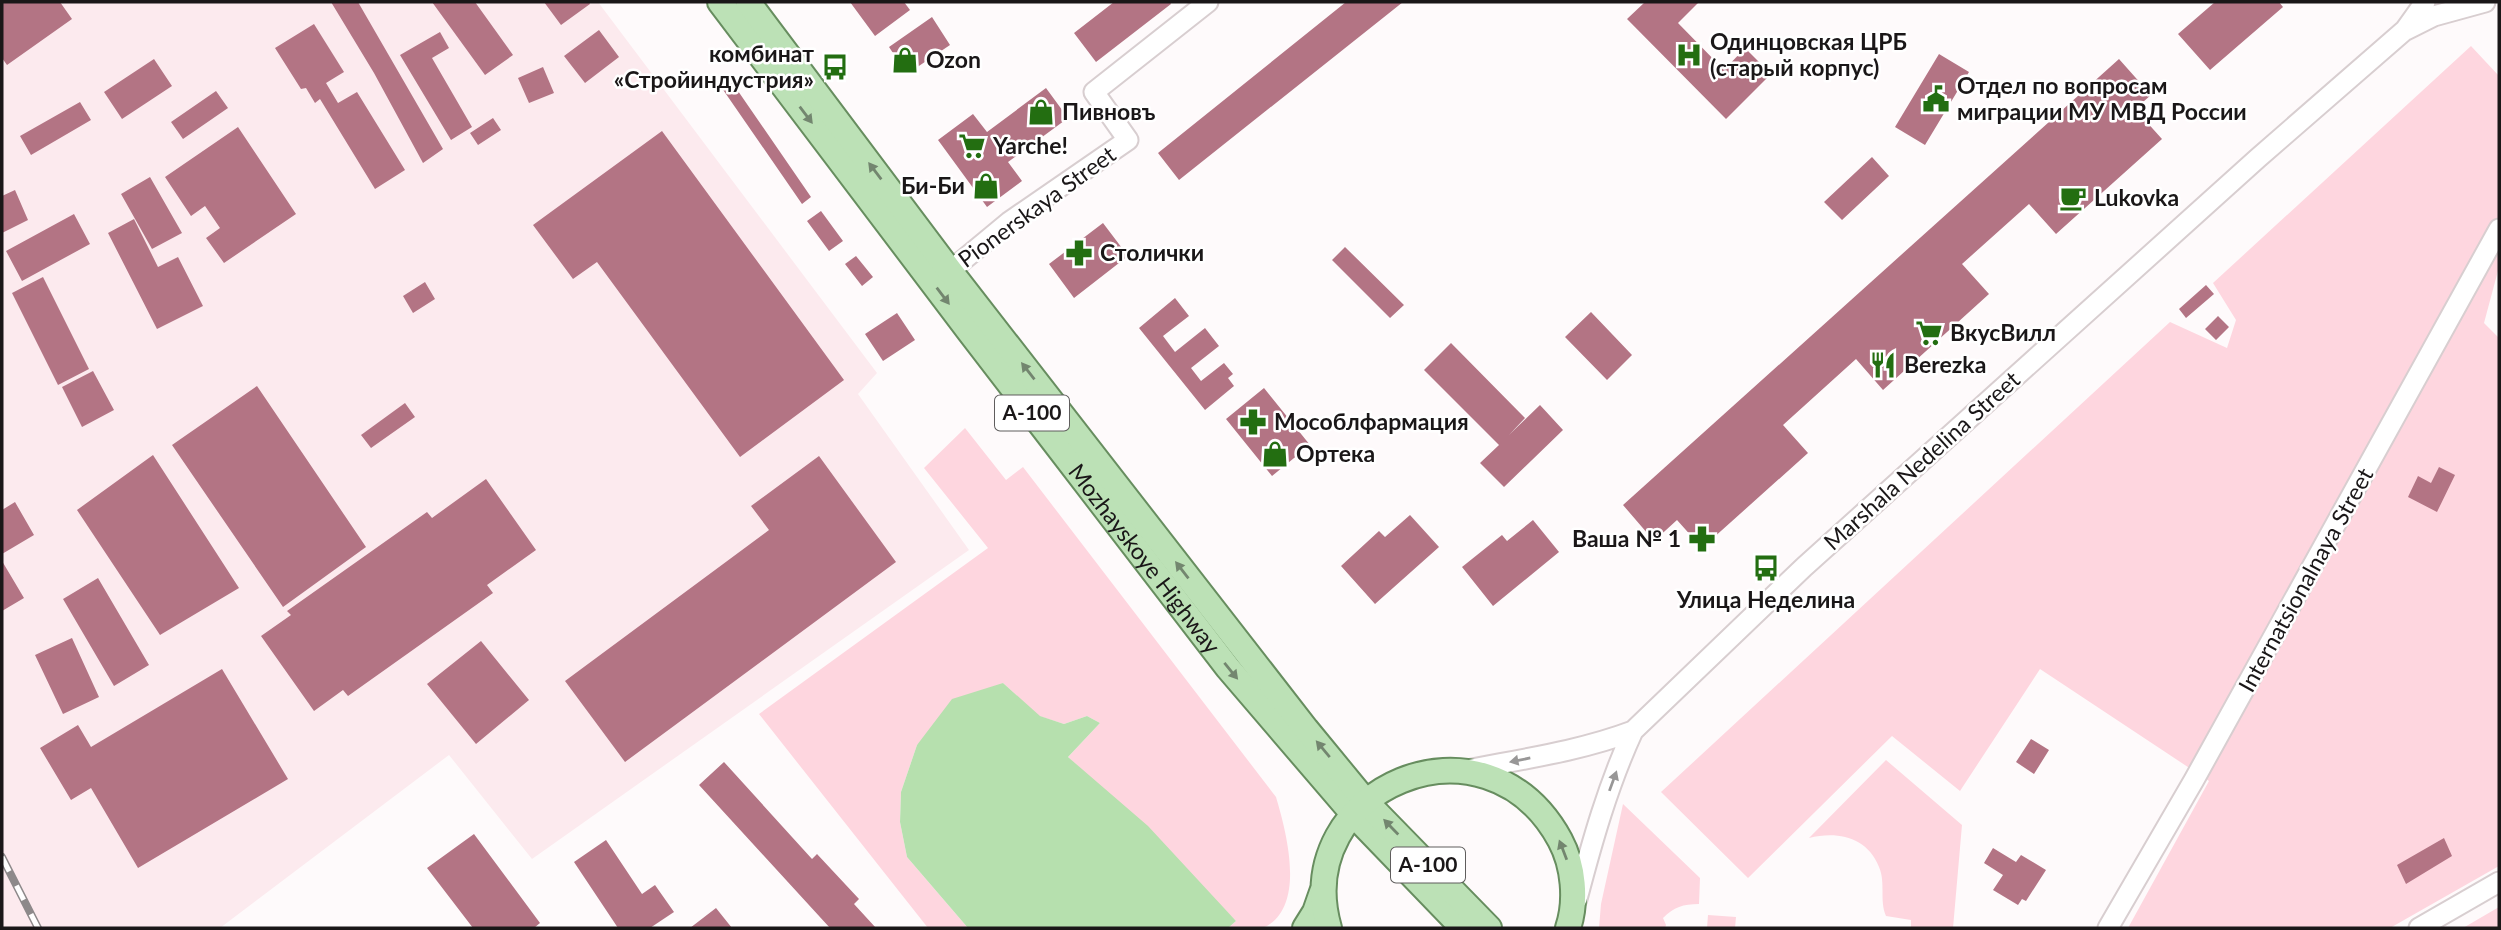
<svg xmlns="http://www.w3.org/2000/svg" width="2501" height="930" font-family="Lato,sans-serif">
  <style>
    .built { fill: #fceaee }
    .green { fill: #fed6df }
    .water { fill: #b6e0ae }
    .building { fill: #b37484 }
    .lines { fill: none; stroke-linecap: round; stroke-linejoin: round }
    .minor-casing { stroke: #d8ced0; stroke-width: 23 }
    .major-casing { stroke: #678d5f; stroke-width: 28 }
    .minor { stroke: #fff; stroke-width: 19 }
    .major { stroke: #bce1b6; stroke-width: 24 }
    .rail-casing { stroke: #8d898a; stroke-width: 8 }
    .rail { stroke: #fff; stroke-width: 5; stroke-dasharray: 16; stroke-linecap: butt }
    .oneway { fill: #73866f }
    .oneway2 { fill: #989797 }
    .labels { text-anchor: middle; stroke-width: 5; stroke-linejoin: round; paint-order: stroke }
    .shield { fill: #fff; stroke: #5f5d5d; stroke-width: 2 }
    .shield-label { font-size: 21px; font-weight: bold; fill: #1a1718 }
    .poi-label { font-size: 23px; font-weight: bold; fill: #1a1718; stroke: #fff; text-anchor: start }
    .street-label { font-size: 23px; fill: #1a1718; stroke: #fff }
  </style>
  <rect width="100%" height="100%" fill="#fefafb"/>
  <!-- built -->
  <path class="built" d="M2 2H598L877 373 858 394 969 550 532 859 449 755 220 928H2Z"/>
  <!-- green -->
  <path class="green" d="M2471 46 2499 76V267L2484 323 2499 338V866L2390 928H2128L2209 781 2040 669 1960 791 1892 736 1748 878 1661 792 2170 322 2227 348 2236 320 2213 283Z
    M965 428 1006 480 1023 467 1276 797C1286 831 1306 903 1267 926 1258 930 1239 928 1228 928L1236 921 1103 789 1068 757 1100 723 1087 716 1064 724 1039 716 1003 683 917 745 901 792 900 822 907 857 968 928H928L759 714 988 548 924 468Z
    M1886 760 1962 825 1953 928H1911V920L1886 916C1879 900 1886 883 1879 867 1867 836 1836 831 1809 838Z
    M1623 804 1700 878 1699 904C1683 904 1674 907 1663 918L1666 925 1665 928H1599L1601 904Z
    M2499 907V928H2463Z
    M1708 915 1736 917 1735 928H1707Z"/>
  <!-- water -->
  <path class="water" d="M1003 683 1040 716 1064 724 1087 716 1100 723 1068 757 1148 826 1236 921 1228 928H968L907 857 900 822 901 792 917 745 952 699Z"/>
  <!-- building -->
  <path class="building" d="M2 2H60L72 19 7 65 2 58Z
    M331 2H358L443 149 423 163 374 73Z
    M432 2H475L513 55 485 75Z
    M544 2H589L590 4 561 25Z
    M850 2H904L910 10 875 36Z
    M1114 2H1170L1171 4 1096 62 1074 33Z
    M1346 2H1403L1179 180 1158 153Z
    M1645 2H1699L1678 23 1724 70 1745 48 1771 74 1726 119 1627 19Z
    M2215 2H2279L2283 7 2210 70 2178 34Z
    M932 17 950 45 907 74 889 47Z
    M314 24 344 72 326 83 338 103 357 92 405 170 375 189 320 99 315 103 306 88 301 89 275 48Z
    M599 30 619 57 585 83 564 56Z
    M440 32 449 48 432 58 472 127 451 140 400 55Z
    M1939 54 1969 72 1925 145 1895 127Z
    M154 59 172 86 122 119 104 92Z
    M2119 59 2151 95 2135 109 2162 139 2056 234 2029 204 1962 264 1989 294 1883 390 1856 359 1783 425 1808 453 1702 548 1677 520 1654 541 1623 505Z
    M543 67 554 93 529 103 518 78Z
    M727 75 811 197 802 204 717 81Z
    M1046 88 1068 118 1008 162 1022 181 987 207 938 140 973 114 987 132Z
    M216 91 228 108 183 139 171 122Z
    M80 102 91 120 31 155 20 136Z
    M493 118 501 130 478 145 470 133Z
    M238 127 296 214 224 263 206 238 220 228 205 206 191 216 165 177Z
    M662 131 844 380 740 457 597 262 573 279 533 225Z
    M1872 157 1889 176 1842 220 1824 202Z
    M150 177 182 233 152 249 121 194Z
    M15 190 28 220 2 233V196Z
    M821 211 843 241 829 251 807 221Z
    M74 214 90 244 22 281 6 251Z
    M134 219 158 267 178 257 203 306 157 329 108 233Z
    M1103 223 1128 256 1074 298 1049 264Z
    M1345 247 1404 305 1390 318 1332 260Z
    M856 256 873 277 862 286 845 264Z
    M43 277 89 369 58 385 12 293Z
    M425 282 435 299 413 313 403 296Z
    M2206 285 2214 294 2186 318 2179 309Z
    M1175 298 1189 316 1163 336 1175 352 1205 328 1219 346 1191 368 1201 381 1224 363 1233 374 1228 378 1234 386 1205 410 1139 328Z
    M1591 312 1632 355 1607 380 1565 337Z
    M897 313 915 340 883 361 865 334Z
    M2218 316 2229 327 2216 340 2205 329Z
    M1451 343 1525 418 1509 435 1540 405 1563 430 1504 487 1480 463 1499 445 1424 370Z
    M93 371 114 410 82 427 62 387Z
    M257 386 366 547 283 607 172 445Z
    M1264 388 1310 445 1272 476 1226 419Z
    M405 403 415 417 371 448 361 435Z
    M153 455 239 588 160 635 77 510Z
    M819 456 896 562 625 762 565 681 769 530 751 506Z
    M2439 467 2455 475 2437 512 2408 497 2418 476 2431 483Z
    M486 479 536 550 487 585 493 593 348 696 343 690 314 711 261 636 291 615 287 611 427 512 432 518Z
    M15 502 34 535 2 554V510Z
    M1410 515 1439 547 1375 604 1341 566 1379 531 1385 537Z
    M1533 520 1559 552 1493 606 1462 567 1502 535 1507 541Z
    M2 561 24 598 2 611Z
    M98 578 149 665 114 686 63 599Z
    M72 638 99 697 63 714 35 655Z
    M481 641 529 700 476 744 427 684Z
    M222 669 288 779 138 868 91 788 71 800 40 748 78 725 91 747Z
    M2031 739 2049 750 2034 774 2016 762Z
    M724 762 812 859 817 854 859 899 854 904 876 928H830L699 785Z
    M474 834 540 923 534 928H473L427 868Z
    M2444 838 2452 856 2406 884 2397 865Z
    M606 840 642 894 655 885 674 912 650 928H618L574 862Z
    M1993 848 2016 862 2021 855 2046 870 2026 901 2022 899 2018 905 1993 890 2003 875 1984 863Z
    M716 908 732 928H690Z"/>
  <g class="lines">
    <!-- minor casing -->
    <g class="minor-casing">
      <path id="minor" d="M2406 30 2434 16 2485 2
        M950 271 1009 222 1128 140 1094 92 1208 2
        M1467 770C1523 759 1580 751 1633 731
        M1577 899C1592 842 1608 785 1633 731L1804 567 2258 158 2405 30 2425 2
        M2108 928 2194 780 2499 229
        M2419 928 2499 882"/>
    </g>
    <!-- major casing -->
    <g class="major-casing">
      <g id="major">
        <path id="s1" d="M720 2 969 331 1228 668 1354 815 1463 928"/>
        <path d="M748 2 950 271 1306 729 1366 802 1489 928"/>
        <path d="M1305 928 1315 912 1322 892"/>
        <path d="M1329 928C1289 789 1485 703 1560 840 1574 866 1577 901 1568 928"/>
      </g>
    </g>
    <!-- minor -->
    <use href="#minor" class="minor"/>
    <!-- major -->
    <use href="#major" class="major"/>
    <!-- rail casing -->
    <g class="rail-casing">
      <path id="rail" d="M2 857 38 928"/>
    </g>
    <!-- rail -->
    <use href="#rail" class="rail"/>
  </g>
  <!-- one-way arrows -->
  <defs><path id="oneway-solid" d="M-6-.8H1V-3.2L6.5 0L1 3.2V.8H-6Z" transform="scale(1.75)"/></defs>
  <g class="oneway">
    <use href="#oneway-solid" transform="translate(806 115) rotate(53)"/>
    <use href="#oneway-solid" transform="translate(875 171) rotate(-127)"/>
    <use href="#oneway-solid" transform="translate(943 296) rotate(53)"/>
    <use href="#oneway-solid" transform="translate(1028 371) rotate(-128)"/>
    <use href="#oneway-solid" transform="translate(1182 570) rotate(-128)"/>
    <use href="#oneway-solid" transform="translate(1231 671) rotate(51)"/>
    <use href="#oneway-solid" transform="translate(1323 749) rotate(-130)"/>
    <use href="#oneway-solid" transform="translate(1391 827) rotate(-134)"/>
    <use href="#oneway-solid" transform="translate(1563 850) rotate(-111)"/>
  </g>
  <g class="oneway2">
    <use href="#oneway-solid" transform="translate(1520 760) rotate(169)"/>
    <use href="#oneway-solid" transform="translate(1613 781) rotate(-70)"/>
  </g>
  <!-- icons -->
  <defs>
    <g id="hospital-bare" transform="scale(2.1)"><path d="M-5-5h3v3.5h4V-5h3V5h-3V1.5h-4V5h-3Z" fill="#236e11" stroke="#fff" stroke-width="2.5" paint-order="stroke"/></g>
    <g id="shop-bare" transform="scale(2.1)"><path d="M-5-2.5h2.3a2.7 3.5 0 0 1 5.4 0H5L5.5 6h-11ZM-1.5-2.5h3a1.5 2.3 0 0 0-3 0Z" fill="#236e11" stroke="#fff" stroke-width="2.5" paint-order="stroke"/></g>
    <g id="bus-bare" transform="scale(2.1)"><path d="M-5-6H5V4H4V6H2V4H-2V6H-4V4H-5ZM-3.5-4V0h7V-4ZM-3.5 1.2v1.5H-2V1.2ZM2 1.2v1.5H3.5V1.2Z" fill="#236e11" stroke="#fff" stroke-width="2.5" paint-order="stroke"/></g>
    <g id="civic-bare" transform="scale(2.1)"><path d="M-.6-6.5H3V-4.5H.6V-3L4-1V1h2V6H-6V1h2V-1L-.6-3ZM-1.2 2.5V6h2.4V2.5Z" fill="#236e11" stroke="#fff" stroke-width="2.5" paint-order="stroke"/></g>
    <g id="supermarket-bare" transform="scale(2.1)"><path d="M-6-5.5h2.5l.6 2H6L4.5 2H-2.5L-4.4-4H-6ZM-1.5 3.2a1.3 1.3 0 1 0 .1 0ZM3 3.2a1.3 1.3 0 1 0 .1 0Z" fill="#236e11" stroke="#fff" stroke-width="2.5" paint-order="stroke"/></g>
    <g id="cafe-bare" transform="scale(2.1)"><path d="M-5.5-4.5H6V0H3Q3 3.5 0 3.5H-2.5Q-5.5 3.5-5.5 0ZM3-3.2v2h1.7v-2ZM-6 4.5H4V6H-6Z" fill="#236e11" stroke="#fff" stroke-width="2.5" paint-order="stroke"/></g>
    <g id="pharmacy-bare" transform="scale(2.1)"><path d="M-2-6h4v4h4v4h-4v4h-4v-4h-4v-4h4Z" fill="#236e11" stroke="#fff" stroke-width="2.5" paint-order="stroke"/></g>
    <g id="restaurant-bare" transform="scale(2.1)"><path d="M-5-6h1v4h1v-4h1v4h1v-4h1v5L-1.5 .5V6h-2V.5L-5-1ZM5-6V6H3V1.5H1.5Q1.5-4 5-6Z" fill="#236e11" stroke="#fff" stroke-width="2.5" paint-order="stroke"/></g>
  </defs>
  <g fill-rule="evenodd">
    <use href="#hospital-bare" x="1689" y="55"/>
    <use href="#shop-bare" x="905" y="60"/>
    <use href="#bus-bare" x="835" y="67"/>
    <use href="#civic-bare" x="1936" y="99"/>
    <use href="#shop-bare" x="1041" y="112"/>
    <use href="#supermarket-bare" x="972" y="146"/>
    <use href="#shop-bare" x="986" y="186"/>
    <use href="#cafe-bare" x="2073" y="198"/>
    <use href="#pharmacy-bare" x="1079" y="253"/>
    <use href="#supermarket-bare" x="1929" y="333"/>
    <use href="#restaurant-bare" x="1883" y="365"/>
    <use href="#pharmacy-bare" x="1253" y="422"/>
    <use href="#shop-bare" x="1275" y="454"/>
    <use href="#pharmacy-bare" x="1702" y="539"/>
    <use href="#bus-bare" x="1766" y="568"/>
  </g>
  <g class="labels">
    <!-- shield labels -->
    <g class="shield">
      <rect x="995" y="395.5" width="74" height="35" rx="5"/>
      <rect x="1391" y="847.5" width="74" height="35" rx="5"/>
    </g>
    <g class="shield-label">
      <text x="1032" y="420">А-100</text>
      <text x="1428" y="872">А-100</text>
    </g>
    <!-- poi labels -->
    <g class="poi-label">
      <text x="1710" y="50">Одинцовская ЦРБ<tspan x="1710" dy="26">(старый корпус)</tspan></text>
      <text x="814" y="62" text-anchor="end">комбинат<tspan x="814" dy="26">«Стройиндустрия»</tspan></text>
      <text x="926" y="68">Ozon</text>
      <text x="1957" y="94">Отдел по вопросам<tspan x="1957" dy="26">миграции МУ МВД России</tspan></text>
      <text x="1062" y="120">Пивновъ</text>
      <text x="993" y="154">Yarche!</text>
      <text x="965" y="194" text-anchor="end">Би-Би</text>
      <text x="2094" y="206">Lukovka</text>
      <text x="1100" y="261">Столички</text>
      <text x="1950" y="341">ВкусВилл</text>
      <text x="1904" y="373">Berezka</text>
      <text x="1274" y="430">Мособлфармация</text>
      <text x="1296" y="462">Ортека</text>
      <text x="1681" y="547" text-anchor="end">Ваша № 1</text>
      <text x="1766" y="608" text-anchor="middle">Улица Неделина</text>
    </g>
    <!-- street labels -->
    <g class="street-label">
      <text transform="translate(1037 207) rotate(-36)" y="8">Pionerskaya Street</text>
      <text transform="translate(1922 461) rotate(-42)" y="8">Marshala Nedelina Street</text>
      <text dy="8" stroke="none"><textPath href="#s1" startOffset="700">Mozhayskoye Highway</textPath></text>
      <text transform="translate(2306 580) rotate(-61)" y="8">Internatsionalnaya Street</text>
    </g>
  </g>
  <!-- border -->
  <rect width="2501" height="930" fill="none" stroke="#1a1718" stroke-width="7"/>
</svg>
